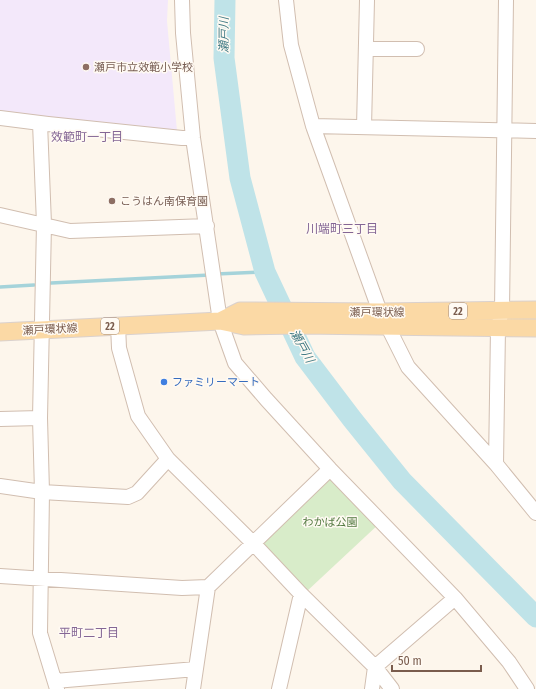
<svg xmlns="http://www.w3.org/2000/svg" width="536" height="689" font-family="'Fira Sans Condensed','Noto Sans JP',sans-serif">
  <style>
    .education { fill: #f3e8fa }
    .green { fill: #d8ecc9 }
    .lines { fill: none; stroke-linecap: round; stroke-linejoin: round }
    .stream { stroke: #a5d3da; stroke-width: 3.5 }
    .river { stroke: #bfe3e8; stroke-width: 21 }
    .minor-casing { stroke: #d1beb0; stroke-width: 16 }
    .major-casing { stroke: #dad1cd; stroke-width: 19 }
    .minor { stroke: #fff; stroke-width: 14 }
    .major { stroke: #fbd9a5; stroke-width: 17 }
    .education-dot { fill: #8d6e63; stroke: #fffaf3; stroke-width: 1.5 }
    .shop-dot { fill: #3f7fe0; stroke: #fffaf3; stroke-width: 1.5 }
    .labels { text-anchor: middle; stroke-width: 3; stroke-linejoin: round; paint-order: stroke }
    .shield { fill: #fffaf3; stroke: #a28b7f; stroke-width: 1 }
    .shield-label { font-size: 10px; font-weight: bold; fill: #7a5c4d }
    .education-label { font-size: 11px; fill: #785e54; stroke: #fffaf3; text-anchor: start }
    .street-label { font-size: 11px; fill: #7a5c4d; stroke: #fffaf3 }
    .shop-label { font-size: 11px; fill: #366cbe; stroke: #fffaf3; text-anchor: start }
    .park-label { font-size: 11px; fill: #537a41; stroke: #fffaf3 }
    .water-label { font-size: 12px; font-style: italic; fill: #437c86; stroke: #fffaf3 }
    .neighbourhood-label { font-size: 12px; fill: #846695; stroke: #fffaf3 }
  </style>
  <rect width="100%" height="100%" fill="#fdf6ec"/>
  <!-- education -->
  <path class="education" d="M0 0H168L167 21 177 131 0 113Z"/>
  <!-- green -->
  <path class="green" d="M331 473 381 522 306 592 259 544Z"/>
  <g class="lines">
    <!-- stream -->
    <path class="stream" d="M216 274 265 272
      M51 283 210 275
      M0 287 34 285"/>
    <!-- river -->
    <path class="river" d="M225 0 224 58 240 178 265 272 305 357 352 419 402 481 536 617"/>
    <!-- minor casing -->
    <g class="minor-casing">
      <path id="minor" d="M182 0 183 33 193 138 220 321 235 363 266 399 330 469 455 598 509 662 527 689
        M286 0 291 45 313 126 380 312
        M366 49H417
        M0 118 48 124 182 138H193
        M40 123 44 224 40 418 42 492 40 633 57 689
        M313 126 536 131
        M364 127 367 0
        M0 215 70 231 207 226
        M118 325 119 348 138 416 168 459 254 544 301 594 375 667 392 689
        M388 327 408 367 496 464 536 513
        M0 419 40 418
        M496 464 498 328 502 310 506 0
        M0 486 42 492 128 497 137 493 168 459
        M0 576 182 588 208 587
        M55 681 196 669
        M193 689 208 587 330 469
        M279 689 301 594
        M372 689 375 667 455 598"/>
    </g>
    <!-- major casing -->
    <g class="major-casing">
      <path id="major" d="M220 321 240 311 380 312 536 310
        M0 332 220 321 244 326 302 325 536 328"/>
    </g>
    <!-- minor -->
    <use href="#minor" class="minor"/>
    <!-- major -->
    <use href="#major" class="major"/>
  </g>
  <!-- markers -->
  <g class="education-dot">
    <circle cx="86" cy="67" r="4"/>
    <circle cx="112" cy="201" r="4"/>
  </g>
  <circle class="shop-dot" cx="164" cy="382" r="4"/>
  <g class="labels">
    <!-- shield labels -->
    <g class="shield">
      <rect x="449" y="303" width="18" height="16" rx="3"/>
      <rect x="101" y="318" width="18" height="16" rx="3"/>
    </g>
    <g class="shield-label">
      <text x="458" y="315">22</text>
      <text x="110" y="330">22</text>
    </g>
    <!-- education labels -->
    <g class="education-label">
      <text x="94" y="71">瀬戸市立效範小学校</text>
      <text x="120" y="205">こうはん南保育園</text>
    </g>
    <!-- street labels -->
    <g class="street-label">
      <text x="377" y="316">瀬戸環状線</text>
      <text transform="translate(50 329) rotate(-3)" y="4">瀬戸環状線</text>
    </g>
    <!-- shop labels -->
    <g class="shop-label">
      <text x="172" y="386">ファミリーマート</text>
    </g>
    <!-- park labels -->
    <g class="park-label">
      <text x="330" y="526">わかば公園</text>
    </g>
    <!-- water labels -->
    <g class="water-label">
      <text transform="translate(224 35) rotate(-90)" y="4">瀬戸川</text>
      <text transform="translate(302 346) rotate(61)" y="4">瀬戸川</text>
    </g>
    <!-- neighbourhood labels -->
    <g class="neighbourhood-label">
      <text x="87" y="141">效範町一丁目</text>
      <text x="342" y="233">川端町三丁目</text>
      <text x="89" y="637">平町二丁目</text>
    </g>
  </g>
  <!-- scale -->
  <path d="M392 665v6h89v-6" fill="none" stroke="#7a5c4d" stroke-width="2"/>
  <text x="398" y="665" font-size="12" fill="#7a5c4d" stroke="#fffaf3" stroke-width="3" paint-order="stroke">50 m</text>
</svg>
